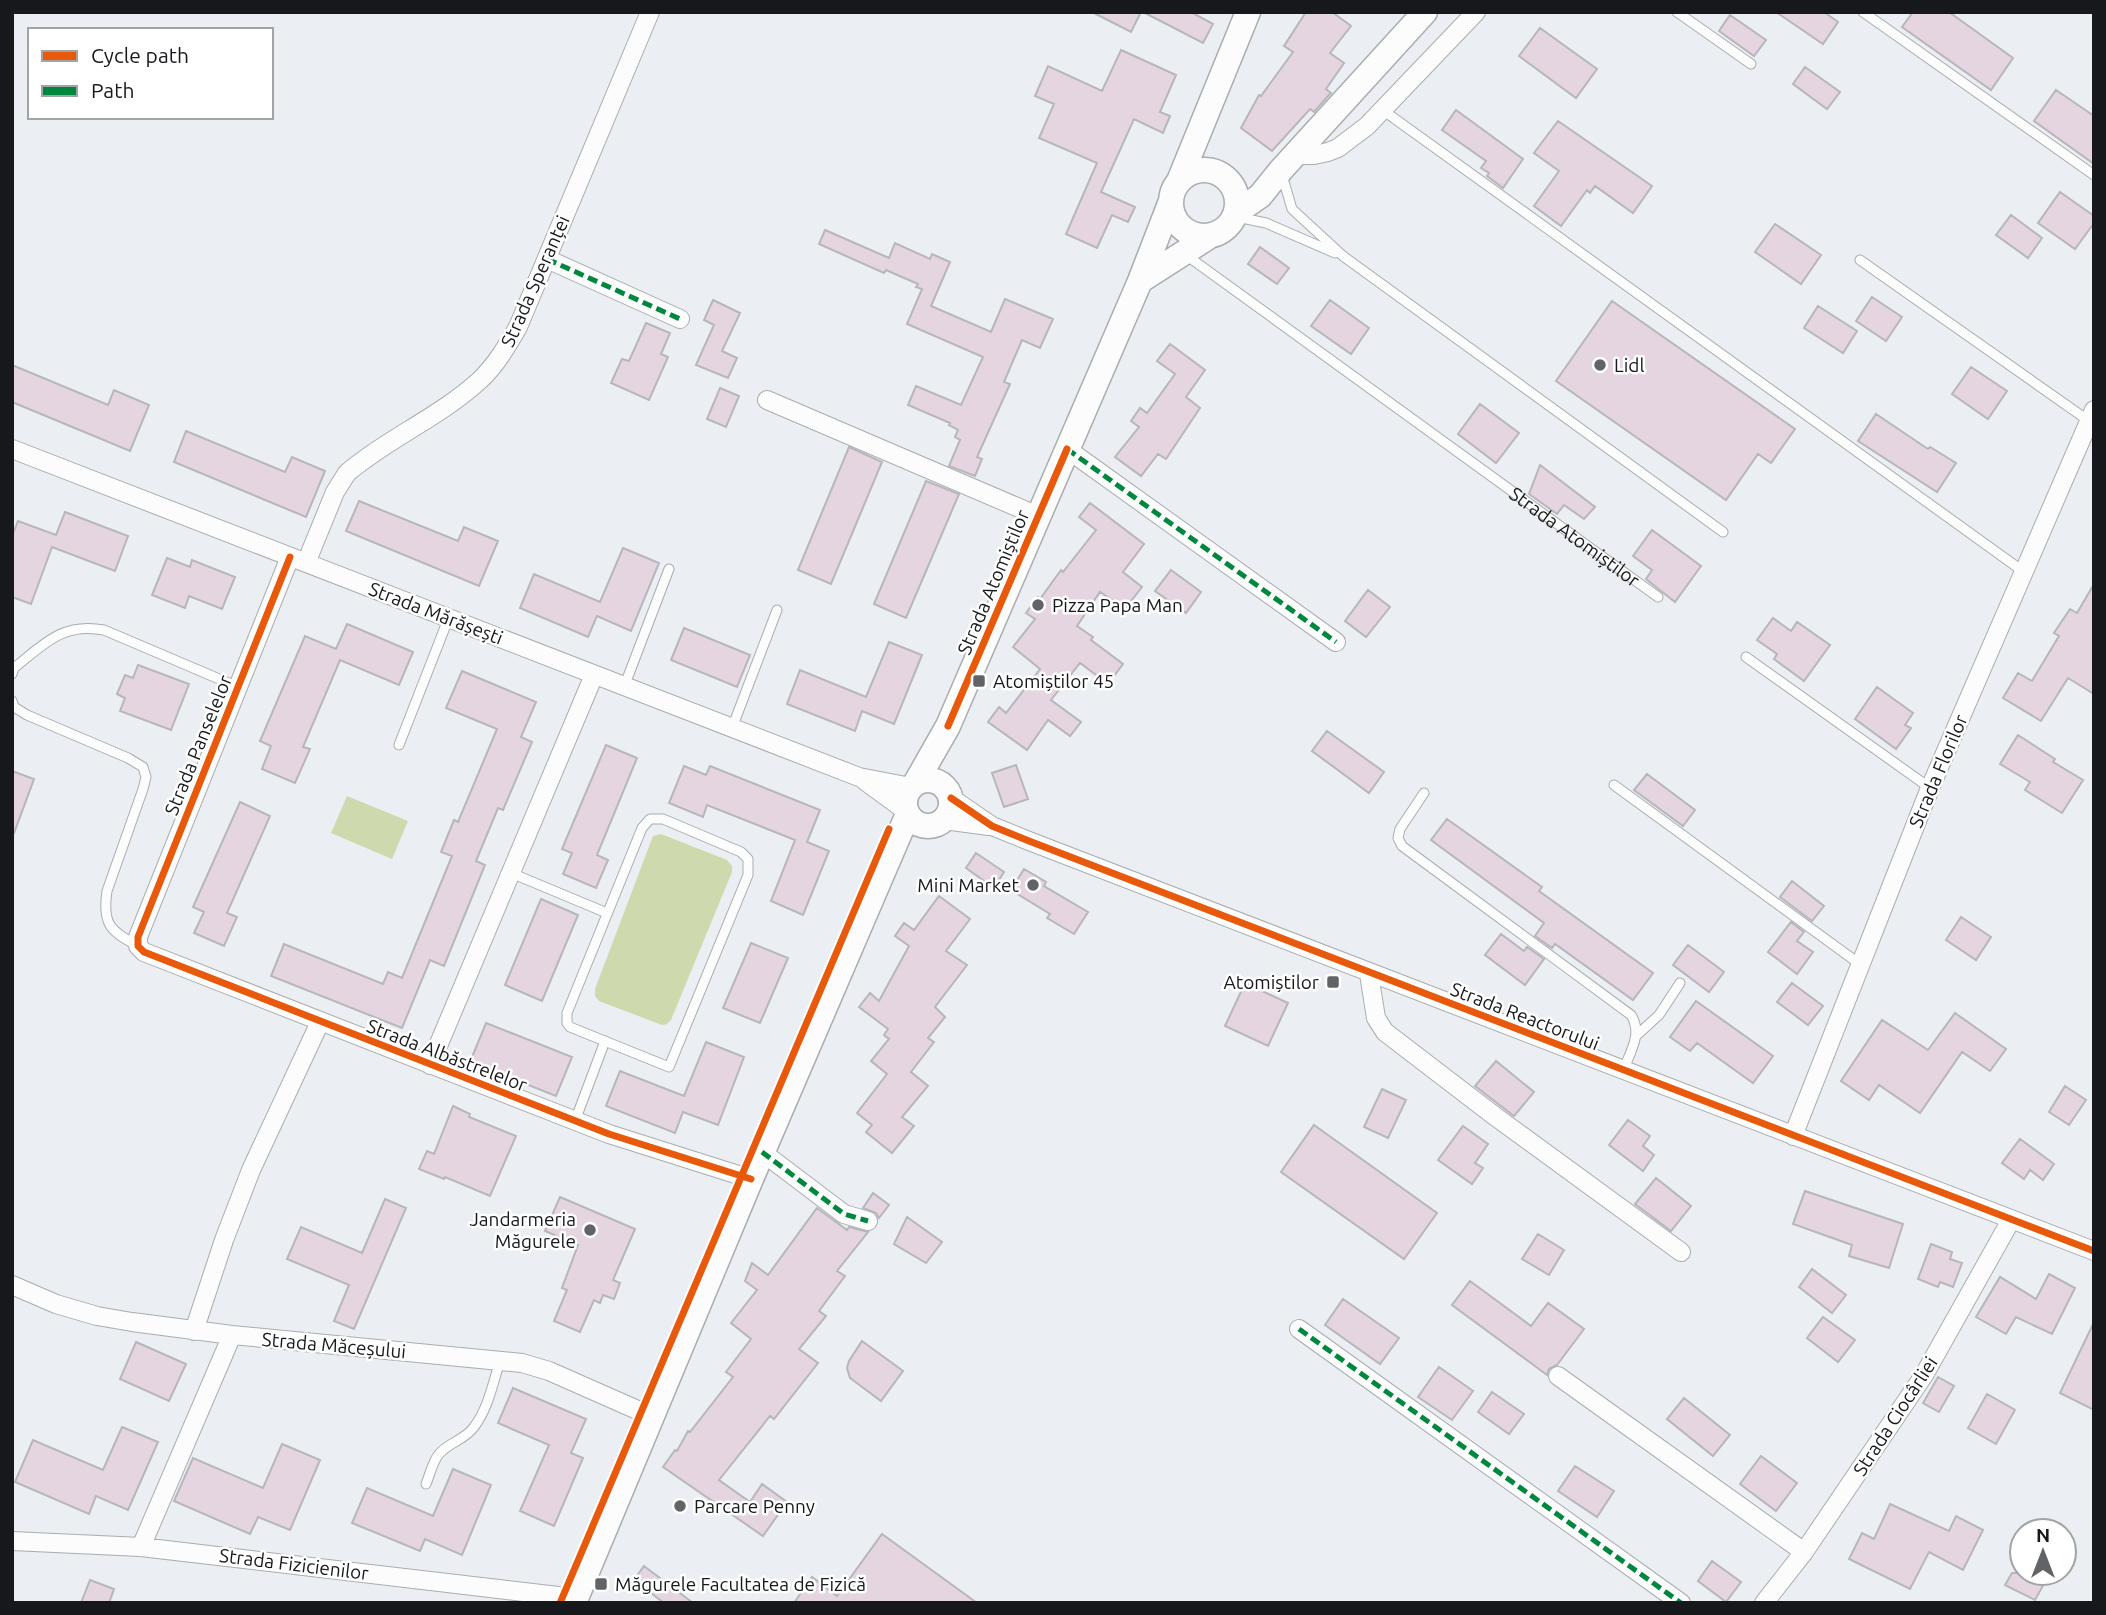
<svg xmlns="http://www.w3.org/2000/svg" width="2106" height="1615" font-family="Ubuntu,sans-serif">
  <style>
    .green { fill: #cedaad }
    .building { fill: #e4d5e0; stroke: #b7b7ba; stroke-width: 2 }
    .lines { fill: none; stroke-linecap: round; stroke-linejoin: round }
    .lane-casing { stroke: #aaadaf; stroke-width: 11 }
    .street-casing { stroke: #aaadaf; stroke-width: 20 }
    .secondary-casing { stroke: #aaadaf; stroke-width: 27 }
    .lane { stroke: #fcfcfd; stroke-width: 9 }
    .street { stroke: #fcfcfd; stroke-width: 18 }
    .secondary { stroke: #fcfcfd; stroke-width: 24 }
    .quiet { stroke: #00873e; stroke-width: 5; stroke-dasharray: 10 5; stroke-linecap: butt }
    .cycleway-casing { stroke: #fff; stroke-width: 11 }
    .cycleway { stroke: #e8590c; stroke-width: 7 }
    .poi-dot { fill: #616366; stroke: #fff; stroke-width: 2.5 }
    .labels { text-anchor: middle; stroke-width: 5; stroke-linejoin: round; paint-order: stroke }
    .street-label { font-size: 19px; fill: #16181b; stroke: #fff }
    .poi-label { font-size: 19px; fill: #16181b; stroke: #fff; text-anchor: start }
  </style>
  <rect width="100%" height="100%" fill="#ebeef2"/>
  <!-- green -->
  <path class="green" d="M347 796 408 821 392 859 331 833Z
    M661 834 727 860 732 866V872L671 1020 667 1024 662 1025 599 1001 595 996V989L653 836Z"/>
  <!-- building -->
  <path class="building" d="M1092 12H1141L1131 32Z
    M1143 12H1191L1213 24 1203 43Z
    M1306 12H1332L1351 26 1330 53 1344 63 1326 89 1331 93 1329 95 1314 112 1310 109 1272 151 1241 128 1259 95 1261 96 1293 52 1284 46Z
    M1776 12H1824L1838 22 1823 44Z
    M1913 12H1949L2013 58 1991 90 1902 27Z
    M1730 15 1766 40 1754 56 1719 31Z
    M1540 28 1597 69 1576 98 1519 56Z
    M1121 50 1176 75 1160 112 1170 116 1163 133 1134 119 1101 192 1135 207 1128 222 1112 215 1097 248 1066 234 1097 163 1039 138 1054 104 1035 96 1048 66 1102 91Z
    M1805 67 1840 92 1827 109 1793 84Z
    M2056 90 2094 116V164L2034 121Z
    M1456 110 1523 159 1503 188 1487 176 1489 173 1481 168 1486 161 1442 130Z
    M1558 121 1652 186 1633 213 1595 186 1590 193 1587 190 1561 226 1534 206 1559 171 1534 153Z
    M2060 192 2094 216V223L2075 249 2038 223Z
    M2011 215 2042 238 2028 258 1996 235Z
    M1775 224 1821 255 1801 284 1755 252Z
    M825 230 889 258 895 243 930 259 932 254 950 262 931 306 991 332 1005 299 1053 319 1040 348 1022 340 1004 382 1010 384 977 457 982 459 975 476 949 466 960 440 955 437 958 430 949 425 950 423 908 405 916 386 961 405 983 357 907 324 922 289 916 287 918 284 886 270 884 273 819 244Z
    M1260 247 1289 268 1277 284 1248 264Z
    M1872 297 1902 317 1886 341 1856 321Z
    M713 300 740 313 722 351 737 358 728 378 696 365 714 325 704 320Z
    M1330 300 1369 328 1351 354 1311 326Z
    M1612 301 1795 429 1771 463 1758 454 1726 500 1556 381Z
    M1818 306 1857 331 1843 353 1804 328Z
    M646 323 670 333 661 354 668 357 649 400 611 383 622 359 629 361Z
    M1170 344 1205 370 1186 397 1200 408 1166 459 1158 454 1141 476 1115 457 1139 427 1131 421 1140 408 1147 413 1175 374 1157 361Z
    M12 365 108 405 114 390 149 405 130 451 12 402Z
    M1971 367 2007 391 1988 419 1952 394Z
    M720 388 739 396 726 427 707 419Z
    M1480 404 1519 433 1496 463 1458 434Z
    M1876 414 1928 449 1930 447 1956 463 1937 492 1858 441Z
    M186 431 285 472 292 457 325 471 306 517 174 462Z
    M849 447 882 462 831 584 798 570Z
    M1540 465 1595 507 1584 519 1564 505 1557 514 1529 494Z
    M926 481 959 494 906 618 874 604Z
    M359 501 458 541 464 527 498 541 479 586 346 531Z
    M1090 503 1144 544 1123 572 1142 587 1125 609 1100 592 1077 626 1093 637 1091 640 1123 664 1108 684 1080 663 1051 700 1081 722 1070 736 1048 720 1027 750 988 722 999 707 1006 713 1040 669 1013 647 1035 619 1026 613 1038 597 1040 599 1061 570 1063 572 1096 530 1079 517Z
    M65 512 128 536 115 571 52 547 31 604 12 597V536L18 521 56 535Z
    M1652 530 1701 566 1675 602 1646 579 1652 570 1633 556Z
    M623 548 659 563 631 631 597 616 588 637 520 608 534 574 600 602Z
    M167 558 190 567 192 560 235 577 222 609 189 596 185 608 152 595Z
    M1171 570 1201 592 1186 613 1155 591Z
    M2094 584V694L2068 678 2041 721 2003 698 2018 673 2032 681 2059 636 2054 633 2070 609 2077 613Z
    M1368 590 1390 607 1366 637 1345 621Z
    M1773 618 1791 631 1797 622 1830 645 1804 681 1774 659 1777 654 1757 640Z
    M347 624 413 652 399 685 340 660 303 747 310 749 295 783 262 769 271 746 260 741 305 636 336 649Z
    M684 628 750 655 737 687 671 660Z
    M889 642 922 655 894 724 862 711 855 731 787 704 800 670 866 697Z
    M138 665 189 684 171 730 120 711 125 698 117 694 125 675 133 678Z
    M462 671 536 702 521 737 532 742 503 810 498 808 476 861 485 865 444 966 430 960 402 1028 271 976 284 944 383 984 388 972 402 978 452 856 441 852 454 820 458 822 497 729 446 708Z
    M1877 687 1913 713 1905 725 1911 728 1896 749 1855 719Z
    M1327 731 1384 772 1369 793 1312 751Z
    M2018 735 2055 759 2053 762 2083 780 2062 813 2025 790 2030 782 2000 764Z
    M606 745 637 758 597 855 608 860 596 888 563 874 572 853 562 849Z
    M1016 765 1028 799 1004 807 992 773Z
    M684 766 706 775 710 766 820 810 807 842 829 851 803 915 771 901 795 840 707 805 703 817 669 803Z
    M12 771 34 779 14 833 12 832Z
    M1647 774 1695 810 1683 826 1634 790Z
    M240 802 270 816 227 913 237 917 224 946 194 933 204 912 193 907Z
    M1447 819 1542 887 1539 891 1653 973 1633 1000 1555 944 1552 948 1535 936 1544 923 1431 840Z
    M976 853 1004 872 994 888 966 868Z
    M1024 869 1046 882 1044 886 1088 912 1074 934 1047 918 1050 914 1011 890Z
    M1792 881 1824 906 1812 921 1780 897Z
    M939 896 970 919 946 951 967 965 935 1007 945 1017 928 1038 934 1042 911 1072 928 1086 902 1117 914 1126 892 1153 866 1132 872 1125 857 1113 887 1074 871 1061 889 1039 884 1035 888 1029 859 1007 870 993 879 1001 909 946 895 936 904 923 914 930Z
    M541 899 578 915 542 1001 505 985Z
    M1961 917 1991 937 1976 960 1946 940Z
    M1791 922 1804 932 1797 941 1813 952 1797 974 1768 952Z
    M1501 934 1524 951 1527 947 1544 959 1525 985 1485 955Z
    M751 943 788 958 760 1023 723 1008Z
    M1688 945 1724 972 1709 992 1673 965Z
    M1245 983 1288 1003 1268 1046 1225 1026Z
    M1792 983 1823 1006 1808 1025 1777 1002Z
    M1696 1001 1773 1056 1753 1083 1697 1043 1690 1051 1670 1037Z
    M1955 1013 2006 1049 1990 1071 1962 1052 1920 1113 1879 1085 1869 1100 1841 1081 1882 1020 1928 1050Z
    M486 1023 572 1057 556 1096 470 1062Z
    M706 1042 744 1057 718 1125 683 1112 675 1133 606 1106 620 1071 684 1096Z
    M1496 1061 1534 1092 1514 1116 1475 1086Z
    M2065 1086 2086 1100 2069 1125 2049 1112Z
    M1382 1089 1406 1100 1388 1138 1364 1127Z
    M453 1106 470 1114 469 1117 516 1136 490 1196 445 1177 444 1179 419 1169 427 1151 434 1154Z
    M1628 1120 1650 1136 1643 1146 1654 1155 1643 1171 1609 1145Z
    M1314 1125 1437 1213 1404 1259 1281 1172Z
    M1463 1126 1488 1144 1475 1163 1483 1168 1472 1184 1438 1160Z
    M2020 1139 2054 1164 2043 1180 2030 1170 2024 1179 2002 1163Z
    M1656 1178 1691 1206 1671 1231 1635 1204Z
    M1805 1191 1903 1224 1889 1268 1849 1256 1852 1245 1793 1224Z
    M873 1193 889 1205 879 1218 876 1213 863 1208Z
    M560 1197 635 1229 613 1280 620 1283 614 1299 603 1295 600 1303 594 1300 580 1332 554 1321 567 1290 562 1288 578 1245 545 1231Z
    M385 1199 406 1208 354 1329 334 1321 349 1285 287 1259 301 1227 362 1253Z
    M817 1208 847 1230 849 1227 868 1232 837 1271 845 1276 819 1311 826 1316 799 1349 818 1363 774 1419 770 1416 719 1480 750 1502 762 1484 787 1502 763 1536 663 1467 675 1450 677 1451 688 1431 690 1432 733 1377 726 1372 751 1339 731 1323 757 1290 745 1281 752 1263 768 1275Z
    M907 1217 942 1242 926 1263 894 1244Z
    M1538 1234 1564 1250 1549 1275 1522 1259Z
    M1931 1244 1952 1252 1950 1259 1962 1263 1953 1287 1940 1282 1938 1287 1918 1279Z
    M1812 1269 1846 1295 1832 1313 1799 1287Z
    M2049 1274 2075 1288 2052 1334 2016 1317 2006 1334 1976 1317 2000 1277 2036 1299Z
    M1470 1281 1531 1326 1548 1303 1584 1329 1557 1365 1549 1369 1547 1375 1452 1305Z
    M1343 1299 1399 1338 1380 1364 1325 1325Z
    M1823 1317 1855 1340 1838 1362 1807 1338Z
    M2094 1322V1410L2060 1393Z
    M862 1341 903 1371 881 1401 850 1378 847 1368 849 1361Z
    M136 1342 186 1364 169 1401 120 1379Z
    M1439 1367 1473 1391 1452 1420 1418 1397Z
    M1938 1377 1954 1386 1939 1412 1923 1403Z
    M513 1388 586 1419 571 1453 583 1458 554 1526 520 1511 549 1445 498 1423Z
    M1492 1392 1524 1414 1509 1434 1478 1412Z
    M1987 1394 2015 1410 1996 1444 1968 1428Z
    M1684 1398 1730 1435 1713 1456 1667 1419Z
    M122 1427 158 1442 128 1510 96 1496 89 1514 15 1482 33 1440 103 1470Z
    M282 1444 320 1460 290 1530 258 1517 250 1534 174 1501 193 1458 263 1488Z
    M1761 1456 1797 1483 1776 1511 1740 1484Z
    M1575 1466 1614 1491 1597 1517 1558 1491Z
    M453 1469 491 1485 462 1555 425 1539 420 1551 352 1523 367 1488 433 1516Z
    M1890 1504 1949 1531 1956 1516 1983 1530 1963 1570 1929 1552 1910 1589 1849 1559 1862 1533 1874 1539Z
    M882 1534 977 1603H794L812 1577 837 1596Z
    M1712 1561 1741 1582 1726 1602 1698 1581Z
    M644 1566 693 1603H664L634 1580Z
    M2012 1573H2050L2035 1600 2005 1585Z
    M90 1580 114 1589 109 1603H81Z"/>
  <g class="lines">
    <!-- lane casing -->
    <g class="lane-casing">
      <g id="lane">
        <path d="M1677 12 1751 64"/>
        <path d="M1863 12 2094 175"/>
        <path d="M1384 111 2024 572"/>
        <path d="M1282 175 1292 209 1343 256 1723 532"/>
        <path d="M1237 217 1266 223 1335 253"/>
        <path id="s1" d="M1186 255 1658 597"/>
        <path d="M1860 260 2089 421"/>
        <path d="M1746 657 1930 788"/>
        <path d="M12 674 14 668C44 644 63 622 104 630L238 687"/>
        <path d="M624 687 669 569"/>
        <path d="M12 701 14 707 27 715 128 758 143 767 146 777 143 789 107 891C102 924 110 931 138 946"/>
        <path d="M732 728 777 610"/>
        <path d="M399 745 449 617"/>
        <path d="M1614 785 1861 965"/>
        <path d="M1424 793 1400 829 1398 838 1402 846 1631 1015C1643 1034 1630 1052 1623 1071"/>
        <path d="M650 819H663L741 852 748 859V875L669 1067 570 1027 567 1023V1013L642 828Z"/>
        <path d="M511 873 607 913"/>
        <path d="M1637 1035 1659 1015 1680 983"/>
        <path d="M575 1121 605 1041"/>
        <path d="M426 1484C430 1474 433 1461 439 1454 449 1442 465 1440 474 1427 488 1409 493 1383 500 1361"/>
      </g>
    </g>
    <!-- street casing -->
    <g class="street-casing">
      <path id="street" d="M1295 155H1314L1328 152 1338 148 1367 126 1476 12
        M547 259 680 319
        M767 400 1038 516
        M12 449 859 777 911 787
        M1067 449 1336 642
        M290 557 138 937V946L144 952 609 1134 751 1179
        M306 563 335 492 347 473C388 438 440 417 480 380 496 365 507 346 518 327L650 12
        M865 781 906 811
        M951 798 992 826 1029 841 2094 1251
        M944 820 989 826
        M1369 974 1376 1018 1385 1032 1496 1117 1681 1252
        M430 1065 594 675
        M1793 1136 1930 788 2094 410
        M762 1152 844 1214 868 1221
        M12 1285 56 1304 97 1316 132 1322 232 1335 522 1363 549 1371 651 1416
        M1299 1329 1681 1603
        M194 1331 224 1240 251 1170 320 1022
        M1558 1376 1804 1552
        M12 1541 141 1547 575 1598
        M141 1547 232 1335
        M1764 1603 1804 1552 1924 1375 2011 1220"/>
    </g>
    <!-- secondary casing -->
    <g class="secondary-casing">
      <path id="secondary" d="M1171 203a33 33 0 1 1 66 0a33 33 0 1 1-66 0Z
        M1179 181 1248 12
        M1237 212 1260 196 1281 170 1425 12
        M1140 281 1210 236
        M905 803a23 23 0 1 1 46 0a23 23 0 1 1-46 0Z
        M915 784 948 726 1140 281 1171 201
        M574 1603 751 1179 908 814"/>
    </g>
    <!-- lane -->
    <use href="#lane" class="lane"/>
    <!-- street -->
    <use href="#street" class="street"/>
    <!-- secondary -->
    <use href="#secondary" class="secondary"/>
    <!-- quiet -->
    <path class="quiet" d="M547 259 680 319
      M1067 449 1336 642
      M762 1152 844 1214 868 1221
      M1299 1329 1681 1603"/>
    <!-- cycleway casing -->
    <g class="cycleway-casing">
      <path id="cycleway" d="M290 557 138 937V946L144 952 609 1134 751 1179
        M948 726 1067 449
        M951 798 992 826 1029 841 2094 1251
        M560 1603 889 829"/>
    </g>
    <!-- cycleway -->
    <use href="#cycleway" class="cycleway"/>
  </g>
  <!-- markers -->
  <g class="poi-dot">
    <circle cx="1600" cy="365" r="7"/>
    <circle cx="1038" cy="605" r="7"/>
    <rect x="972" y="674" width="14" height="14" rx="3.5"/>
    <circle cx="1033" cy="885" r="7"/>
    <rect x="1326" y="975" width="14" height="14" rx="3.5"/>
    <circle cx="590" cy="1230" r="7"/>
    <circle cx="680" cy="1506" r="7"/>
    <rect x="594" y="1577" width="14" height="14" rx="3.5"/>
  </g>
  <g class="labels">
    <!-- street labels -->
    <g class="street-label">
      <text transform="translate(535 281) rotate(-66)" y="7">Strada Speranței</text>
      <text dy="7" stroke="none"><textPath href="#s1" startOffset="480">Strada Atomiștilor</textPath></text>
      <text transform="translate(993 582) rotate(-67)" y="7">Strada Atomiștilor</text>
      <text transform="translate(436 613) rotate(21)" y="7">Strada Mărășești</text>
      <text transform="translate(198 745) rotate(-68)" y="7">Strada Panselelor</text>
      <text transform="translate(1938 771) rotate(-67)" y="7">Strada Florilor</text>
      <text transform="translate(1525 1016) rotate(21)" y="7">Strada Reactorului</text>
      <text transform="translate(447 1055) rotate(21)" y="7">Strada Albăstrelelor</text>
      <text transform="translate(334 1345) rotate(5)" y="7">Strada Măceșului</text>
      <text transform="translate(1895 1416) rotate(-57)" y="7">Strada Ciocârliei</text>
      <text transform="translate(294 1564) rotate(7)" y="7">Strada Fizicienilor</text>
    </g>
    <!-- poi labels -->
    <g class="poi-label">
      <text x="1614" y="372">Lidl</text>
      <text x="1052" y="612">Pizza Papa Man</text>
      <text x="993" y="688">Atomiștilor 45</text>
      <text x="1019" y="892" text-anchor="end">Mini Market</text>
      <text x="1319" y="989" text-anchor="end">Atomiștilor</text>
      <text x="576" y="1226" text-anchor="end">Jandarmeria<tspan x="576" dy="22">Măgurele</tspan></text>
      <text x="694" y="1513">Parcare Penny</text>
      <text x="615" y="1591">Măgurele Facultatea de Fizică</text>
    </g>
  </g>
  <!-- border -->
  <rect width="2106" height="1615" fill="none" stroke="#16181b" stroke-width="28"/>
  <!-- legend -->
  <rect x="28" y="28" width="245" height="91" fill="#ffffff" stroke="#a2a3a4" stroke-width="2"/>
  <rect x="42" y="51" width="35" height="10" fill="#e8590c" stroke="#a2a3a4" stroke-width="2"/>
  <text x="91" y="63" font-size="21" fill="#16181b">Cycle path</text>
  <rect x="42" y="86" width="35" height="10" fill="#00873e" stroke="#a2a3a4" stroke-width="2"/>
  <text x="91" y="98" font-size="21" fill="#16181b">Path</text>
  <!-- north arrow -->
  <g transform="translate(2043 1552)"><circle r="33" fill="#ffffff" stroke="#a2a3a4" stroke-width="2"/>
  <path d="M0-5L12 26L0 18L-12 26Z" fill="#616366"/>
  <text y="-10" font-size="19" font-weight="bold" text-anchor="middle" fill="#16181b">N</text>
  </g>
</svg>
